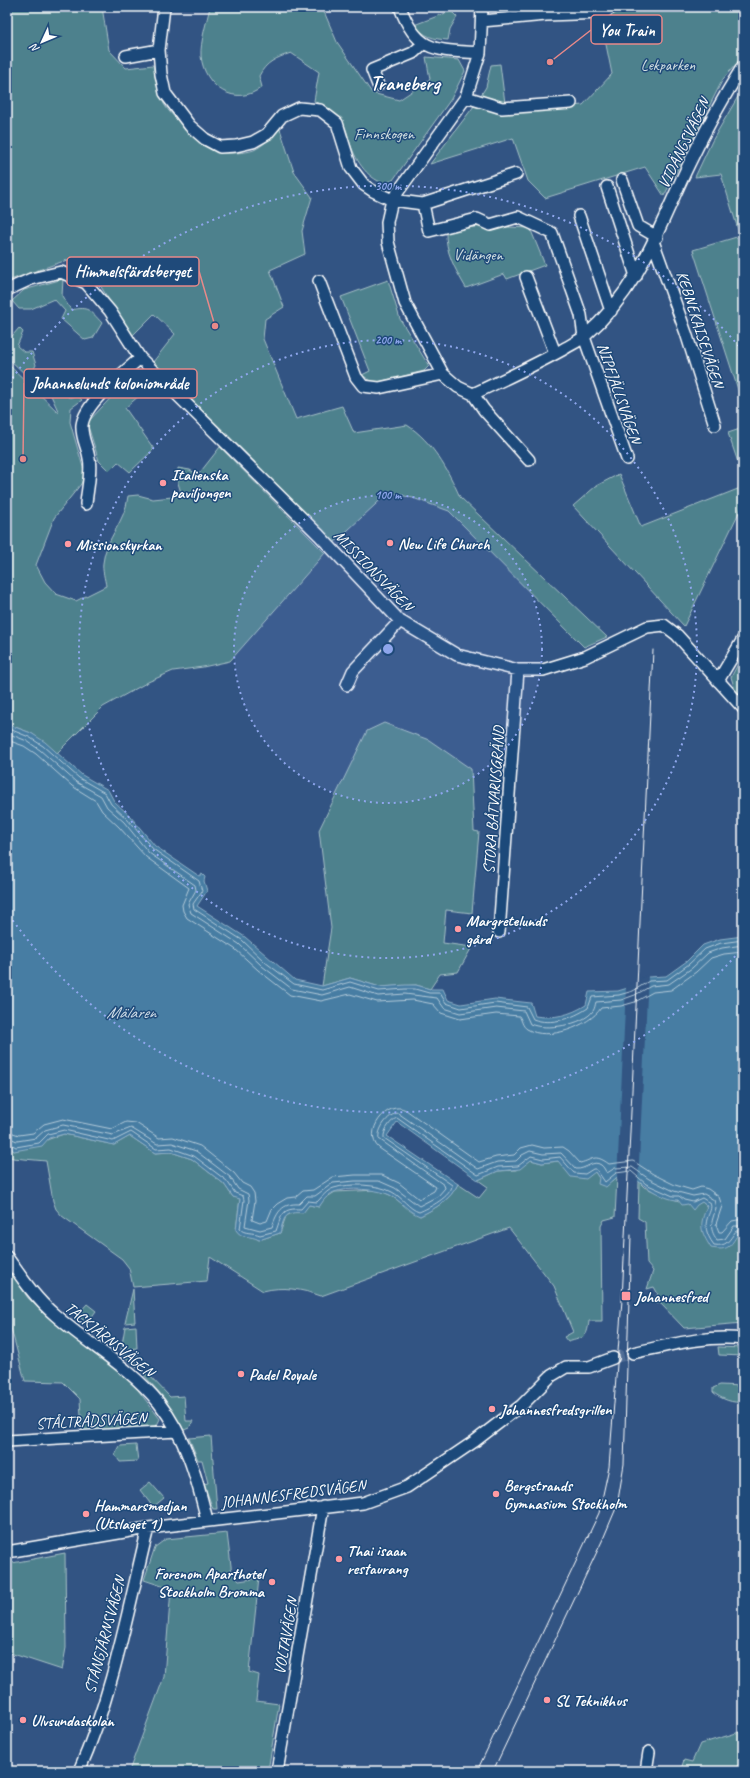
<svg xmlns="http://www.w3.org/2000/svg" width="750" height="1778" font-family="Caveat,sans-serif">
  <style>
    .green { fill: #4e818d; stroke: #a6c0c6 }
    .water { fill: #467da3; stroke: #90b1c8 }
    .pier { fill: #325483 }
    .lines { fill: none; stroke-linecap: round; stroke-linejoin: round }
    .shore { stroke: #b5cbda; stroke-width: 1 }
    .minor-tunnel { stroke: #516e96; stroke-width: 11; stroke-dasharray: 11 5.5; stroke-linecap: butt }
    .minor-casing { stroke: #fff; stroke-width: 14 }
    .minor { stroke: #1f4a7a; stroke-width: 11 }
    .tram { stroke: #fff; stroke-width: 1 }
    .ring { fill: none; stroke: #8ea6ec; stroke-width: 2; stroke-dasharray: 2 4 }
    .poi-dot { fill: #ff9aa2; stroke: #1f4a7a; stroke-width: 1.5 }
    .labels { text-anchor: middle; stroke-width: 3; stroke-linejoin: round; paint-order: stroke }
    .park-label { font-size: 16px; fill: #d3e0e2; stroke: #1f4a7a }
    .street-label { font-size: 16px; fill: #fff; stroke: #1f4a7a }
    .poi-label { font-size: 16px; font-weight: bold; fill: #fff; stroke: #1f4a7a; text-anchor: start }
    .water-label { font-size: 17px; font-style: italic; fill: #d1dee8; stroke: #1f4a7a }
    .district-label { font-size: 20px; font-weight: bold; fill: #fff; stroke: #1f4a7a }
    .centre { fill: #8ea6ec; stroke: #1f4a7a; stroke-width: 2 }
    .ring-label { font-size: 12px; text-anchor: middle; font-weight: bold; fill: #8ea6ec; stroke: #1f4a7a; stroke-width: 3; stroke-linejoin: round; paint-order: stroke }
    .leader { fill: none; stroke: #e88989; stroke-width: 1.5 }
    .callout-dot { fill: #e88989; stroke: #1f4a7a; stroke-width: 1.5 }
    .callout { fill: #1f4a7a; stroke: #e88989; stroke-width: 1.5 }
    .callout-label { font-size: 17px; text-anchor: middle; font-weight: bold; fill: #fff }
  </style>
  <rect width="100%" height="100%" fill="#325483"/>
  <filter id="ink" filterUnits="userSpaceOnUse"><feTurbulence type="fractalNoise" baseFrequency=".025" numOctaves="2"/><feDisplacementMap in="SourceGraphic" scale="8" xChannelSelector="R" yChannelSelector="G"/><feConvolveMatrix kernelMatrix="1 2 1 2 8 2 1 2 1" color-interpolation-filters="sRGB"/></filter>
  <g filter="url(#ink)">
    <!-- green -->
    <path class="green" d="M7 7H102L109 50 126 68 153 65C155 78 158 92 164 104 171 117 206 147 220 152 228 154 246 153 254 150 264 145 272 137 280 129L294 172 312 197 302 231 305 254 270 270 284 307 265 319 263 339 296 419 342 406 354 433 407 425C432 441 448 470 460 497L607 637 584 647 449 511 413 498 389 492 334 543 153 362 175 334 154 314 131 337 100 285 67 260 7 281Z
      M210 7H322L337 42 372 93 399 100 430 79 426 57 459 60 465 71 451 99 393 180 385 184C365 177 355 159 349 140 348 135 346 128 343 123 336 113 324 107 314 101L319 72 291 53C276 58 266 62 259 76L262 87C236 108 204 87 201 56 200 42 207 21 210 7Z
      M628 7H743V56L723 79 664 196 645 167 545 198 528 181 513 138 430 164 474 106 486 87 491 65 500 64 506 111 583 105 612 74 601 20Z
      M451 11 457 17 450 29 448 40C433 39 425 37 414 25Z
      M743 88V405L693 250 740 236 721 174 695 177 712 141Z
      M486 226 530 228 545 265 507 279 504 274 466 288C455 269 445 252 446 230Z
      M63 279 62 296 71 310C88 306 90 310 102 323L93 338 85 340 61 319 65 311 54 299 31 309H19L12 301 24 290Z
      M388 280 400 319 429 366 424 371 374 383 362 375 370 371 341 297Z
      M19 328 23 332 17 346 24 352H32L36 365 29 378 7 357V342Z
      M7 363 59 413 49 391 52 383 65 387 69 398 77 395 82 400 71 408 70 422 85 474 81 484 54 518 36 565 45 582 56 594 76 601 106 586C105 579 102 570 103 563 105 539 126 521 128 496L138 495 153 499 182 496 178 483V468L190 470 198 475 220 447 325 553 230 661 203 667 173 671 148 682 103 707 57 753 31 733 7 724Z
      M133 374 147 389 125 408 154 449 130 472 118 462 109 471 99 461 87 423Z
      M743 428V477L728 433Z
      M619 474 641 527 743 487V504L684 626 573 506 596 486Z
      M743 655V698L735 690 731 677Z
      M384 723 429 740 471 769 474 831 479 832 472 913 446 910 443 943 472 947 458 972 440 974 430 989 416 985 380 987 350 978 322 986 331 928 319 830 367 731Z
      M64 1134 114 1145 130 1136 155 1153 171 1152 192 1159 224 1184 233 1197 240 1198 236 1230 243 1236H253L259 1240 280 1233 286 1216 309 1205 319 1207 324 1199 335 1192 378 1190 390 1195 420 1216C436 1208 450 1200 458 1184L479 1198 488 1187 478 1180 498 1171 516 1170 531 1160 542 1163 559 1161 595 1172 599 1178 612 1182 617 1177 615 1217 604 1220 601 1226 602 1321H589C587 1339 584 1337 568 1342L564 1337 573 1332 554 1286 509 1228 321 1296C302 1289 282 1286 263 1291L210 1257 207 1281 133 1287 129 1268 122 1259 62 1216 56 1209 53 1201 46 1161 13 1158 7 1155V1145L14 1151Z
      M639 1182 644 1187C658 1193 688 1208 702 1202L738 1234 743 1235V1323L684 1328 661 1304 652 1301 658 1294 654 1287 647 1289 653 1271 647 1264 645 1222 638 1218Z
      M7 1267 28 1298 52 1321 116 1369 138 1390 160 1419 156 1427 82 1433 80 1399 63 1382 25 1381 7 1313Z
      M133 1289 135 1322 125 1323Z
      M87 1304 96 1311 87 1323 77 1315Z
      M136 1326 137 1348 121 1350 125 1327Z
      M718 1347 743 1348V1356L719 1355Z
      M137 1353V1368L122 1354Z
      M143 1374H148L170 1397 184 1396 186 1421H193L189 1428 184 1430 164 1398Z
      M720 1385 742 1386 743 1401C735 1405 719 1398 713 1392V1388Z
      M211 1436 217 1509H213L204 1484 208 1483 202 1460H198L189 1438Z
      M136 1445 138 1461 120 1462 115 1455 120 1446Z
      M150 1482 164 1498 153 1507 140 1490Z
      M227 1533 232 1574 239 1581 259 1578 249 1672 259 1675 256 1701 279 1704 268 1771H129L164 1677 171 1589 144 1580 155 1547 166 1539Z
      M65 1553 66 1648 62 1670 7 1652V1564Z
      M743 1731V1771H682V1766L684 1760 692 1762 700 1744Z"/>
    <!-- water -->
    <path class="water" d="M7 724 31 733 45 742 82 775 108 790 114 801 130 816 155 846 199 876 202 874 205 877 204 881 207 891 197 906 245 937 295 980 322 986 350 978 380 987 405 985H416L430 989H443L448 1000 461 1004 495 999 531 1003 535 1016C554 1019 570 1015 586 1005L589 992 618 991 631 987 648 977 666 976 687 961 703 945 720 939 743 936V1235L738 1234C730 1247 728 1251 711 1248 700 1230 699 1226 707 1206L702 1202 697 1205 693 1210 688 1204 682 1205 678 1200C663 1200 642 1184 630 1175L617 1177 606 1187 598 1184 599 1178 595 1172 586 1179 571 1177 558 1161 542 1163 531 1160 520 1169 498 1171 478 1180 397 1122 387 1136 458 1184C450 1200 436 1208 420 1216 408 1212 401 1201 390 1195 378 1189 347 1187 334 1192 327 1195 323 1201 319 1207L309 1205 303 1213C285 1211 284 1217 280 1233L259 1240C251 1235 241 1239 236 1230L240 1199 233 1197 224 1184 192 1159 171 1152 155 1153 130 1136 114 1145 64 1134 49 1138 42 1146 14 1151 7 1145Z"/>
    <!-- pier -->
    <path class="pier" d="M648 975 638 1183 629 1177 617 1179 626 987Z"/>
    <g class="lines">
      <!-- shore -->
      <path class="shore" d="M7 728 29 737 43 746 79 778 105 793 111 804 127 819 153 849 199 881 202 891 193 904 194 909 242 940 265 962 294 984 322 990 350 982 379 991 405 989H415L429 993H440L446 1003 461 1008 495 1003 527 1007 533 1019C551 1026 573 1018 588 1008L592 997 619 995 633 991 649 981 667 980 689 964 705 949 721 943 743 940
        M7 733 27 741 40 750 76 782 101 796 107 807 124 822 149 853 195 885 196 890 188 904 191 913 239 944 262 966 292 989 322 995 350 987 378 996 405 994 437 998 444 1008 460 1013 496 1008 524 1011 530 1024C546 1031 583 1025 593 1011 595 1008 595 1005 596 1002L621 1000 635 995 651 986 669 984 692 968 708 953 722 948 743 945
        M7 740 24 746 36 754 72 786 96 801 102 811 119 827 146 857 189 888 182 905 183 911 187 918 235 949 258 970 290 995 321 1001 350 994 377 1002 413 1000 433 1004 441 1013 460 1019 496 1014 519 1016C522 1020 522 1026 527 1029 548 1042 589 1026 601 1008L621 1006 635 1002 653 992 671 990 696 972 711 958 724 954 743 952
        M7 1131 19 1135 33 1133 44 1124 63 1119 112 1129 126 1122 136 1123 159 1138 173 1137 200 1146 234 1173 242 1183 250 1187 254 1193 255 1201 252 1220 260 1223 267 1221 272 1209 277 1204 287 1198 296 1197 303 1191 313 1190 333 1177 355 1175H382L399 1183 419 1199 434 1191 436 1187 379 1148C362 1133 387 1099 406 1110L479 1162 496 1157 514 1155 521 1148 532 1145 544 1148 563 1147 569 1151 580 1163C593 1160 594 1153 609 1164L633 1161 653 1174 675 1185 692 1190 701 1187 708 1189 719 1197 722 1206 716 1224 719 1232H722L732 1221 743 1219
        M7 1137 17 1141 36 1138 45 1130 63 1125 113 1135 131 1128 157 1144 172 1143 196 1151 230 1177 238 1189 248 1194 249 1200 245 1226 260 1230 272 1227C277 1212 282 1203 299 1204L307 1196H315L333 1183 355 1181H379L395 1188 419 1206 438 1196 445 1188 444 1185 379 1139C377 1130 388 1114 398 1113L478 1169 497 1162 516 1161 522 1155 530 1151 543 1154 561 1153 576 1169C586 1170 593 1159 601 1165 604 1167 605 1171 607 1173L615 1168 632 1167 649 1179 674 1191 693 1196 704 1194 714 1200 716 1208C712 1222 708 1227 717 1240L725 1239 734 1226H743
        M7 1142 16 1147 39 1143 48 1134 64 1130 113 1141 131 1132 156 1149 171 1148 194 1156 227 1181 235 1193 243 1196 244 1200 240 1229C244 1234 253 1232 260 1235L276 1231C282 1214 282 1208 301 1209L308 1201 317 1202C322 1197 327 1190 334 1188 349 1183 378 1184 392 1192 402 1197 409 1209 419 1212 429 1208 452 1196 452 1185L384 1138C383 1131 391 1120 397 1118L478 1175 498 1167 518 1166 531 1156 543 1159 560 1157 574 1173 585 1174 593 1169H596L605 1182 616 1173 631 1171 646 1184 673 1196H679L684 1200 693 1202 702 1198 710 1203C715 1213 696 1221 714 1245 727 1247 729 1240 736 1231H743"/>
      <!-- minor-tunnel -->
      <path class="minor-tunnel" d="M613 1358 633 1353"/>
      <!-- minor casing -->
      <g class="minor-casing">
        <path id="minor" d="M164 7 159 50 161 74 165 93 190 126 205 139 220 147 236 146 253 142 267 134 282 116 299 108 320 110 337 123 351 168 364 185 373 191 392 200 423 204 516 174
          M400 7C417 53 436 50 480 53
          M482 7 480 53 466 97 392 200 387 222 388 242 405 303 443 374 458 387 473 394 484 410 529 460
          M482 21 546 15 604 13 612 7
          M126 56 159 50
          M378 85 372 70 413 53 423 44
          M466 97 502 108 571 103
          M622 180 638 226 657 237
          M607 187 636 276
          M423 204 429 231 477 219 490 225 518 217 552 233 581 315 584 337 627 459
          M579 216 611 311
          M654 244 686 333 715 425
          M526 277 555 353
          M319 281 356 377 363 386 379 388 443 374
          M7 290 31 279 61 272 86 283 110 311 140 358 319 535 400 621 457 655 518 670H543L585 657 647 627 664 625 677 635 743 708
          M473 394C503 380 533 366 562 350 570 345 579 341 585 336 641 287 658 228 689 164 705 130 723 98 743 66
          M86 504C87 490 92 471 89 458 87 446 81 437 82 425 85 402 124 373 140 358
          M718 681 743 639
          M347 685 353 671 400 621
          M499 932 518 670
          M7 1257C22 1278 35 1298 55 1315 90 1346 129 1366 159 1403 186 1437 197 1479 207 1520
          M633 1353C670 1345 705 1335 743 1339
          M7 1441 177 1431
          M7 1552 148 1528 363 1503 407 1487 475 1441 522 1405 551 1376 566 1367H589L613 1358
          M79 1771C113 1694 128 1609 148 1528
          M277 1771 323 1507
          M646 1771 649 1752"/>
      </g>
      <!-- minor -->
      <use href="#minor" class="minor"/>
      <!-- tram -->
      <path class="tram" d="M477 1771 599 1513 609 1467 622 1300 653 650
        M493 1771 603 1539 617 1506 624 1464 631 1235"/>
    </g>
  </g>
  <!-- distance rings -->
  <circle cx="388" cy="649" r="154" fill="#8ea6ec" fill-opacity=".12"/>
  <g class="ring">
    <circle cx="388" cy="649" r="154"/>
    <circle cx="388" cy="649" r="309"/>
    <path d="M743 947A463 463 0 0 1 9 915M9 383A463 463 0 0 1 743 351"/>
  </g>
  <!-- markers -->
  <g class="poi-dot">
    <circle cx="163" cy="483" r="4"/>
    <circle cx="390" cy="543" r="4"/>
    <circle cx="68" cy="544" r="4"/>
    <circle cx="458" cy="929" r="4"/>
    <rect x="621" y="1291" width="10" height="10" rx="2"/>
    <circle cx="241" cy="1374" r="4"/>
    <circle cx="492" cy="1409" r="4"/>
    <circle cx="496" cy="1494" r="4"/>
    <circle cx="86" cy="1514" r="4"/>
    <circle cx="339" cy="1559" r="4"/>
    <circle cx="272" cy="1582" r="4"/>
    <circle cx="547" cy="1700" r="4"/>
    <circle cx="23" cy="1720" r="4"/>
  </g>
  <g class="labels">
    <!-- park labels -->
    <g class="park-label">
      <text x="668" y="70">Lekparken</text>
      <text x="384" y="139">Finnskogen</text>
      <text x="478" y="260">Vidängen</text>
    </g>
    <!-- street labels -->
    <g class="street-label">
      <text transform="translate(683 143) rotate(-64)" y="6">VIDÄNGSVÄGEN</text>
      <text transform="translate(701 329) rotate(72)" y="6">KEBNEKAISEVÄGEN</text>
      <text transform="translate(620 393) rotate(71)" y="6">NIPFJÄLLSVÄGEN</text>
      <text transform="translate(374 570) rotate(46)" y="6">MISSIONSVÄGEN</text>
      <text transform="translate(493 800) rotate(-86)" y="6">STORA BÅTVARVSGRÄND</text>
      <text transform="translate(110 1339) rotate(39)" y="6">TACKJÄRNSVÄGEN</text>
      <text transform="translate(91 1420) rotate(-3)" y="6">STÅLTRÅDSVÄGEN</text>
      <text transform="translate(293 1493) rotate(-7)" y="6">JOHANNESFREDSVÄGEN</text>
      <text transform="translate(104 1635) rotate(-75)" y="6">STÅNGJÄRNSVÄGEN</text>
      <text transform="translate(285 1636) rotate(-80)" y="6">VOLTAVÄGEN</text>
    </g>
    <!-- poi labels -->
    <g class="poi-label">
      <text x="171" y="480">Italienska<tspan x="171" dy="18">paviljongen</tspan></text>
      <text x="398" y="549">New Life Church</text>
      <text x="76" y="550">Missionskyrkan</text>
      <text x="466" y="926">Margretelunds<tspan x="466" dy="18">gård</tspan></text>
      <text x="635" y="1302">Johannesfred</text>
      <text x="249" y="1380">Padel Royale</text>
      <text x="500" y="1415">Johannesfredsgrillen</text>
      <text x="504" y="1491">Bergstrands<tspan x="504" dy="18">Gymnasium Stockholm</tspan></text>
      <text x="94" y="1511">Hammarsmedjan<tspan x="94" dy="18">(Utslaget 1)</tspan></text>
      <text x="347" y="1556">Thai isaan<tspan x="347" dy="18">restaurang</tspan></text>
      <text x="264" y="1579" text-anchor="end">Forenom Aparthotel<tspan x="264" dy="18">Stockholm Bromma</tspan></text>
      <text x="555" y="1706">SL Teknikhus</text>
      <text x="31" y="1726">Ulvsundaskolan</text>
    </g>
    <!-- water labels -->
    <g class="water-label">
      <text x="131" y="1018">Mälaren</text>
    </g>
    <!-- district labels -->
    <g class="district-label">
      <text x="405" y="90">Traneberg</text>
    </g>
  </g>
  <circle cx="388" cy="649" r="6" class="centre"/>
  <g class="ring-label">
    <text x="388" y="190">300 m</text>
    <text x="388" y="344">200 m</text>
    <text x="388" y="499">100 m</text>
  </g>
  <!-- callouts -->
  <path class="leader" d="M550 62L591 30M215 326L199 271M23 459L24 383"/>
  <g class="callout-dot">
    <circle cx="550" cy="62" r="4"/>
    <circle cx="215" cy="326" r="4"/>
    <circle cx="23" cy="459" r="4"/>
  </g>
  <g class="callout">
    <rect x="591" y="15" width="71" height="29" rx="4"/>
    <rect x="67" y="257" width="132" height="29" rx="4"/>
    <rect x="24" y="369" width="173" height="29" rx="4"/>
  </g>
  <g class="callout-label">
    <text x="627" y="36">You Train</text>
    <text x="133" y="277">Himmelsfärdsberget</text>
    <text x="110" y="389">Johannelunds koloniområde</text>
  </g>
  <!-- margin -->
  <rect width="750" height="1778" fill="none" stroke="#1f4a7a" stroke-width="24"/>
  <rect x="12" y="12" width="726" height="1754" fill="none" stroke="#fff" stroke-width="1.5" filter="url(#ink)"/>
  <!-- north arrow -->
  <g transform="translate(42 42) rotate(226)" stroke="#1f4a7a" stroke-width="3" paint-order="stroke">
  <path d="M0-3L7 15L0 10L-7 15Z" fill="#ffffff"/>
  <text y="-6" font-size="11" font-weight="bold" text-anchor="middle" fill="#ffffff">N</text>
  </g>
</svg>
